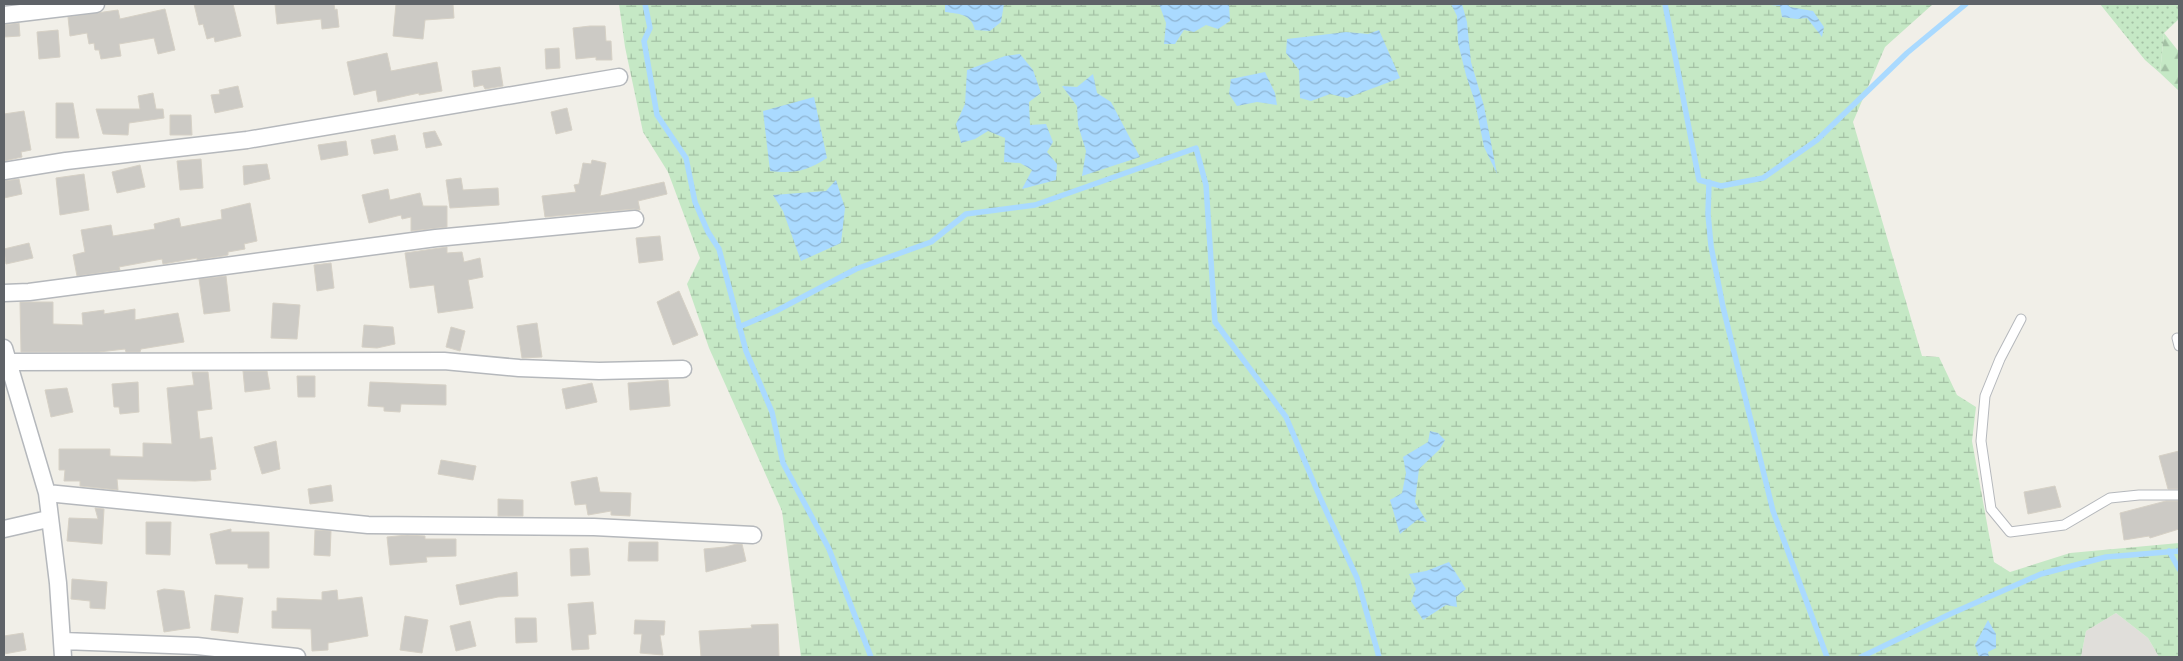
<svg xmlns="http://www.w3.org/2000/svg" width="2183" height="661" font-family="Raleway,sans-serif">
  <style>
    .industrial { fill: #e0deda }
    .grass { fill: url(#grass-dots) }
    .forest { fill: url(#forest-firs) }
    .wetland { fill: url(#wetland-marsh) }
    .water { fill: url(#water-waves) }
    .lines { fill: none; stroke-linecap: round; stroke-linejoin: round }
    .stream { stroke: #aadaff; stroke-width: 5.5 }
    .building { fill: #cccac5; stroke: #d6d1c6 }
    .lane-casing { stroke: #b5b8bc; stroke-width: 11 }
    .street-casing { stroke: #b5b8bc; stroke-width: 19 }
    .lane { stroke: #fff; stroke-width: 9 }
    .street { stroke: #fff; stroke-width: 16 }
  </style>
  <defs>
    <pattern id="grass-dots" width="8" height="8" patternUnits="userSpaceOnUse" patternTransform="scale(1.25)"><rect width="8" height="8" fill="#c5e8c5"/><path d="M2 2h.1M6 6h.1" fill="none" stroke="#a3c0a4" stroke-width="1.8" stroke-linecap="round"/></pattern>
    <pattern id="forest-firs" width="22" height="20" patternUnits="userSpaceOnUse" patternTransform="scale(1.25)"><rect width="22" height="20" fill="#c5e8c5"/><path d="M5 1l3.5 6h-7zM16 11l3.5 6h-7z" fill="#a3c0a4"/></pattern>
    <pattern id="wetland-marsh" width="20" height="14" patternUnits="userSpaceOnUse" patternTransform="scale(1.25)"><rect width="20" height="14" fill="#c5e8c5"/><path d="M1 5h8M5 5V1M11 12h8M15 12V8" fill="none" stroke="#a3c0a4"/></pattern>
    <pattern id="water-waves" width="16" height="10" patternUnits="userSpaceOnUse" patternTransform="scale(1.25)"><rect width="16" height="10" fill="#aadaff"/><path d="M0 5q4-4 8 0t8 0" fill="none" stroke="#8eb4d2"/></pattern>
  </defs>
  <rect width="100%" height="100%" fill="#f1efe8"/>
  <!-- industrial -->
  <path class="industrial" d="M2116 613 2148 638 2159 657H2081L2086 631Z"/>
  <!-- grass -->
  <path class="grass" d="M2100 4H2179V19L2164 33 2160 73 2145 60Z"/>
  <!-- forest -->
  <path class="forest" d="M2164 33 2179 52V91L2160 73Z"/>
  <!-- wetland -->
  <path class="wetland" d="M619 4H1933L1885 47 1853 122 1922 356 1939 357 1957 395 1976 407 1972 441 1994 562 2010 572 2070 553 2179 543V657H2159L2148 638 2116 613 2086 631 2081 657H801L782 511 709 348 687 284 700 258 668 172 643 132 625 47Z"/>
  <!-- water -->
  <path class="water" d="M945 4H1004L1001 22 990 31 975 30C971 14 960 14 945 12Z
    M1159 4H1229L1230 21 1218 29 1206 25 1194 32 1184 30 1175 44H1164L1166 23Z
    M1451 4H1462L1467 22 1471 62 1484 106 1497 174 1484 147 1475 102 1466 75 1458 43 1457 16Z
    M1762 4H1787L1790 7 1813 11 1824 27 1822 37 1807 18 1797 19 1782 17 1780 6Z
    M1379 30 1400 78 1347 98 1330 94 1311 101 1300 98 1299 70 1286 53 1287 39 1346 32 1368 34Z
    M1020 54 1033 70 1041 93 1029 102 1030 125 1046 124 1053 142 1047 152 1057 164 1056 180 1022 189 1032 170 1020 163 1004 162 1005 138 988 131 975 139 961 143 956 124 965 104 967 70 1005 56Z
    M1265 72 1275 93 1277 105 1257 102 1237 106 1229 94 1231 79Z
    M1093 74 1097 93 1111 102 1140 157 1082 176 1086 151 1078 125 1077 106 1062 86 1077 87Z
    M814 97 827 158C807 171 794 174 770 171L763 111Z
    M836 180 845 208 841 243 801 261 783 211 773 195 826 191Z
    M1430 431 1438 433 1445 440 1440 449 1419 469 1415 502 1427 522 1417 520 1400 534 1390 500 1402 493 1406 473 1403 457 1428 442Z
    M1449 562 1466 589 1456 597 1457 607 1446 605 1423 620 1411 601 1416 589 1409 574 1426 571Z
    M1988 620 1996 634V648L1988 652 1989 657H1979L1975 645Z"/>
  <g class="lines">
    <!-- stream -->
    <path class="stream" d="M645 4 650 28 644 41 657 115 686 158 695 202 708 232 719 249 746 351 772 412 783 463 829 549 871 657
      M1665 4 1699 180 1721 186 1763 178 1817 140 1907 53 1966 4
      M1709 182 1708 214 1711 246 1723 307 1773 511 1827 657
      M739 327 776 311 856 269 931 242 966 214 1035 205 1196 148 1206 185 1215 322 1286 417 1322 502 1357 578 1379 657
      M2169 551 2179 569
      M1861 657 1948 615 2041 574 2106 557 2179 551"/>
  </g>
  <!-- building -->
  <path class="building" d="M194 4H233L241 36 215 42 214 37 207 39 203 24 199 25Z
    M275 4H334L335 10 337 9 339 27 322 29 321 19 277 24Z
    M396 4H453L454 18 425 20 423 39 393 36Z
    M165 9 175 50 158 54 154 38 119 44 121 56 101 59 99 50H95L94 43 89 44 87 33 70 36 68 17 118 10 120 19Z
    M19 23 20 36 4 37V25Z
    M590 26H605L606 41H611L612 60H596V57L576 59 573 28Z
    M58 30 60 57 39 59 37 32Z
    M559 48 560 68 546 69 545 49Z
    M387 53 391 71 437 62 442 91 419 95V93L378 102 376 90 354 95 347 62Z
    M500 67 503 86 485 89 483 85 474 87 472 71Z
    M238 86 243 107 215 113 211 95 220 94 219 90Z
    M153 93 156 109H163L164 118 129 123 128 135 103 134 96 109H140L138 96Z
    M56 103H73L79 138H56Z
    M567 108 572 130 556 134 551 112Z
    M24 111 31 150 21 152 22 157 4 161V114Z
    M170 115H191L192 135H170Z
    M435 131 442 145 426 148 423 133Z
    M395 135 398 150 374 154 371 140Z
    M346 141 348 155 321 160 318 145Z
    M201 159 203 188 180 190 177 161Z
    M592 160 606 163 600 196 664 182 667 194 638 201 640 210 634 209 545 217 542 196 576 192 574 185 579 184 583 163 591 164Z
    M267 164 270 179 244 185 243 166Z
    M140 165 145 187 117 193 112 172Z
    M84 174 89 210 60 215 56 178Z
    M461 178 463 190 498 188 499 205 450 208 446 180Z
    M19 179 22 194 4 198V181Z
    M388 189 390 200 420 193 423 206H447V227L411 231V217L402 219 401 215 369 223 362 195Z
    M250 203 257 241 244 244 245 249 228 252V255L223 256 197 260V258L163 264 162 259 119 267 120 270 77 276 73 255 85 252 81 230 111 225 113 236 155 229 154 224 179 218 181 227 222 219 221 210Z
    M660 236 663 260 639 263 636 238Z
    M29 243 33 258 6 264 4 249Z
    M447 247V253L462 252 464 262 480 258 483 277 468 280 473 308 438 313 434 285 410 288 405 253Z
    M331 263 334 288 317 291 314 265Z
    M226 276 230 311 204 314 199 279Z
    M679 291 698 335 673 345 657 302Z
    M20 302H53V324L83 325 82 313 104 310V314L135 309V320L178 313 184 342 141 349 140 352H126L125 349 99 352H21Z
    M273 303 300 305 297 339 271 338Z
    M537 323 542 357 522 358 517 326Z
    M364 325 393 327 395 344 377 348 362 347Z
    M451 327 465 331 460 351 446 347Z
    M243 371H267L270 389 245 392Z
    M192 372H208L212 409 197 411 200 439 212 437 216 469 210 470 211 480 195 481 117 479 118 490 80 486V481H64L65 470H59V449H110V456L143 457V443L172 444 167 388 194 385Z
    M297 376H315V397H298Z
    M668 380 670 406 630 410 628 383Z
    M138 382 139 412 120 414 119 407H114L112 384Z
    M370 382 446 385V405L401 404 400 412 384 411V407L368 406Z
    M592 383 597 402 566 409 562 389Z
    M67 388 73 412 51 417 45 390Z
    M276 441 280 469 262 474 254 447Z
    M2179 451V489H2168L2159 456Z
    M441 460 476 466 473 480 438 474Z
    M597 477 600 492 631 493 630 516 611 515V511L588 515 586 504 575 505 571 482Z
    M331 485 333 501 310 504 308 489Z
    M2055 486 2061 507 2028 514 2024 492Z
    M498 499 523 500V516H498Z
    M2166 501H2179V529L2150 538 2149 536 2124 540 2120 513Z
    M95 508 104 509 102 544 67 541 69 518 98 519Z
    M146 522H171L170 555 146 554Z
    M231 529V532H269V568H248V564H216L210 534Z
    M315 530 331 531 330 556 314 555Z
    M407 535 425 536V539H456V556L426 557 427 562 390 565 387 537Z
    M629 542H658V561H628Z
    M737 544H742L746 561 706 572 704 549 725 547Z
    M588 548 590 575 571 576 570 549Z
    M517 572 518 596 498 597 460 605 456 585Z
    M72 579 107 582 105 609 90 608V601L71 599Z
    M164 589 184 591 190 628 164 632 157 591Z
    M337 590 338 600 362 597 368 636 328 643V650L312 651 311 629 272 628V611H277V598L322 600V592Z
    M215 595 243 598 238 633 211 630Z
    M593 602 596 634 588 635 589 649 572 650 568 604Z
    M405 616 428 620 422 653 400 650Z
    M515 618H536L537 642 516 643Z
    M635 620 665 621 664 635H660L663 655 640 653 642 634H634Z
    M470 621 476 646 456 651 450 626Z
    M778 624 779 657H701L699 631 752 628 751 625Z
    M23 633 26 650 4 654V636Z"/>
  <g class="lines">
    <!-- lane casing -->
    <g class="lane-casing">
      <path id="lane" d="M2021 319 2000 359 1985 396 1981 441 1991 509 2010 532 2064 525 2110 498 2139 495H2179
        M2177 338 2179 346"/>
    </g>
    <!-- street casing -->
    <g class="street-casing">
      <path id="street" d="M4 15 96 4
        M4 171 66 161 247 140 619 77
        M4 293 29 292 436 238 635 219
        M4 348 47 493 58 583 63 657
        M8 362 444 361 519 368 599 371 683 369
        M47 493 368 525 594 527 753 535
        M4 529 48 519
        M63 641 197 646 297 657"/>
    </g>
    <!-- lane -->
    <use href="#lane" class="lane"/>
    <!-- street -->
    <use href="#street" class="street"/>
  </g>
  <!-- border -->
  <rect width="2183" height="661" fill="none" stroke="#5f6368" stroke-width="10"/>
</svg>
